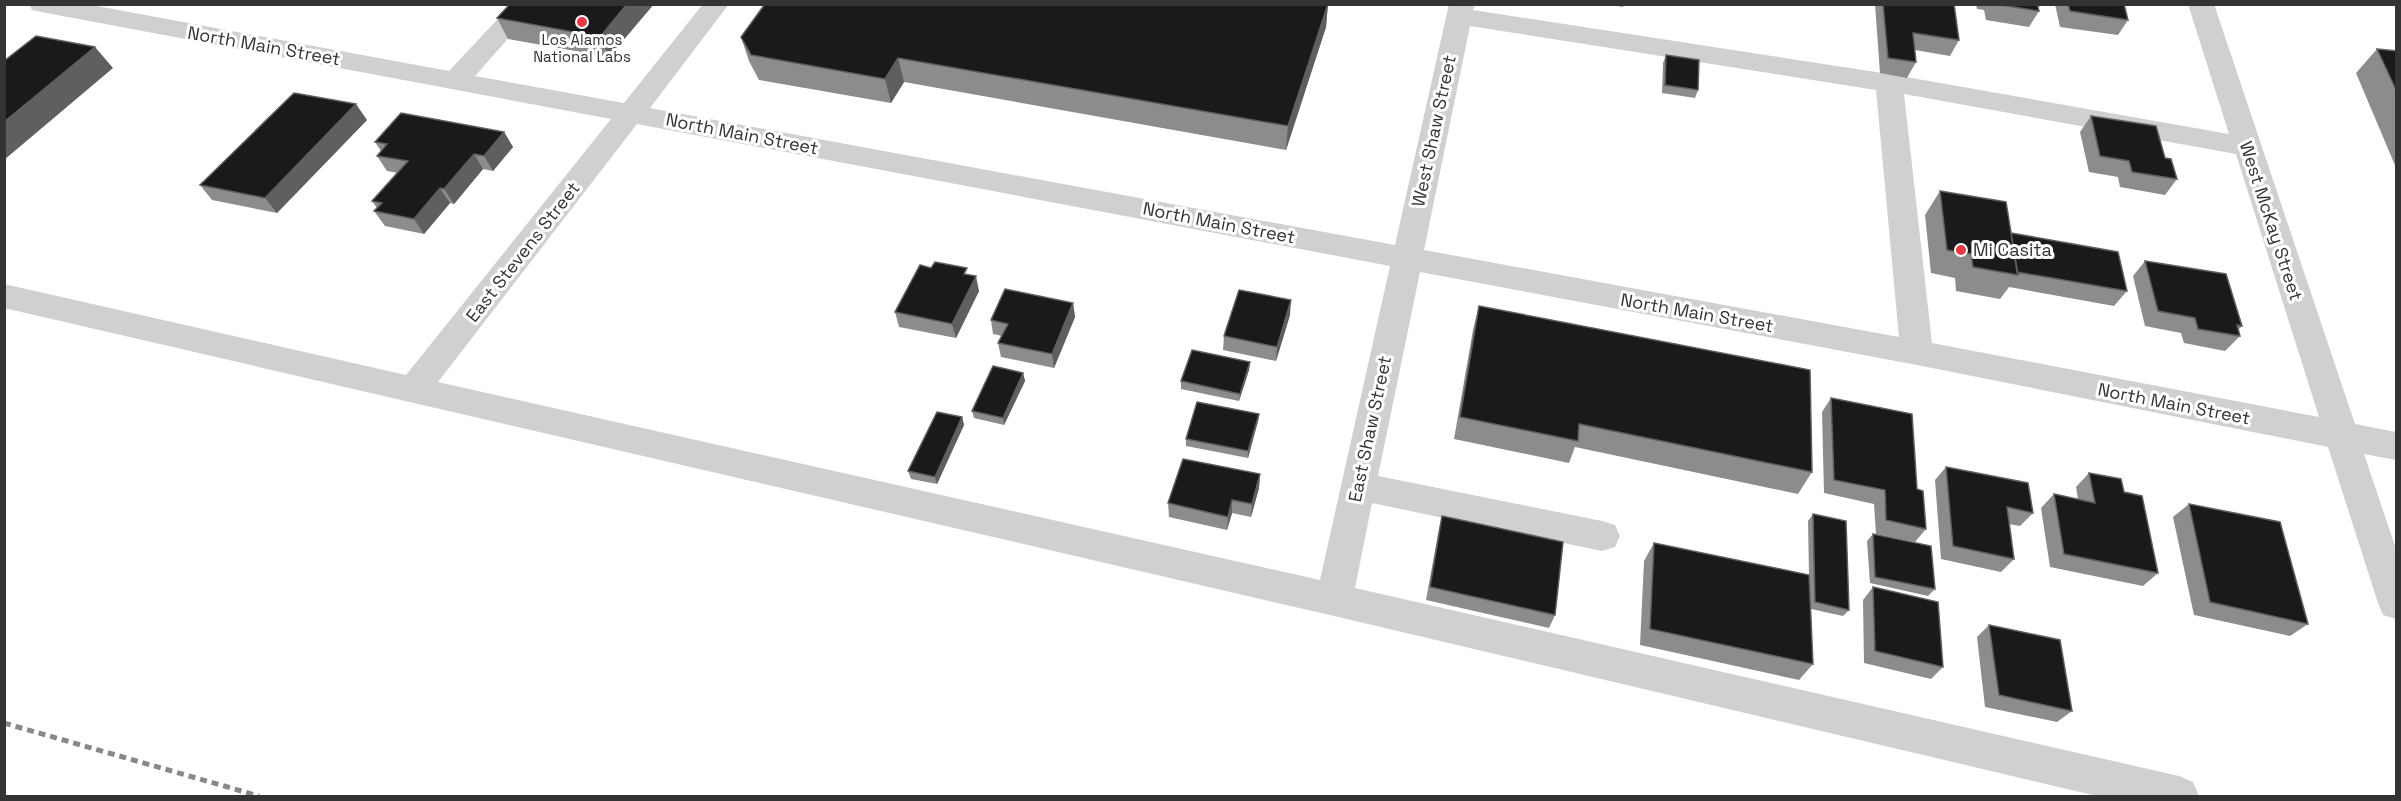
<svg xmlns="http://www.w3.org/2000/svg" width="2401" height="801" font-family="'Space Grotesk',sans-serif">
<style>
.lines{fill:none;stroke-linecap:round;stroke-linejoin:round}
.minor{fill:#d0d0d0;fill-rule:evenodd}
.rail{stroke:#888;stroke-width:5;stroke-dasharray:7 5;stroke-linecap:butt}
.wall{fill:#8c8c8c}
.shaded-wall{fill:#5f5f5f}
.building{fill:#1a1a1a;stroke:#5f5f5f;stroke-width:1.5}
.poi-dot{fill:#e63946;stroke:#fff;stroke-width:2}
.labels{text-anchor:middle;stroke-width:6;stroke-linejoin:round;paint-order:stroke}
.far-poi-label{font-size:15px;fill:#333;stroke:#fff}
.street-label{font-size:18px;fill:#333;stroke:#fff}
.poi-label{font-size:18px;fill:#333;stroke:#fff;text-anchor:start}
</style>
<rect width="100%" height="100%" fill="#fff"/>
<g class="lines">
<path class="minor" d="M 29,4 L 86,4 L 449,71 L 508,8 L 517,6 L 526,8 L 530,14 L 475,76 L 624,103 L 703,4 L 729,4 L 650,108 L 1395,245 L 1449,4 L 1475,4 L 1473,10 L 1889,74 L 2229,134 L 2188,4 L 2214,4 L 2355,424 L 2396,432 L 2396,460 L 2364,454 L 2396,549 L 2396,619 L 2383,615 L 2378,603 L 2328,447 L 1917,365 L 1420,272 L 1378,476 L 1602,521 L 1615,525 L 1620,536 L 1615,547 L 1602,551 L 1372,503 L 1355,588 L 2179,776 L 2193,782 L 2199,796 L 2097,796 L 1334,616 L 4,308 L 4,284 L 406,375 L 611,119 L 41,12 L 32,10 ZM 1470,26 L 1876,90 L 1899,337 L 1424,250 ZM 1904,94 L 2236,154 L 2319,417 L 1932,343 ZM 637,124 L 1390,266 L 1320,580 L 438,382 Z"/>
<path class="rail" d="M 4,723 L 259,796"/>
</g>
<path class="wall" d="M 654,4 L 609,57 L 508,39 L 497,18 Z
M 1328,4 L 1326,27 L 1286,150 L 904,82 L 891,103 L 759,80 L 749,61 L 741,37 Z
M 1607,4 L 1624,4 L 1623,7 Z
M 1875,4 L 1954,4 L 1959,40 L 1950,56 L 1915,50 L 1916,62 L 1907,78 L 1880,73 Z
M 1976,4 L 2041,4 L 2038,9 L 2039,11 L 2029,27 L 1986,20 L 1984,10 L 1977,9 Z
M 2055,4 L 2124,4 L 2128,20 L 2118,35 L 2060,27 Z
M 2377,49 L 2397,51 L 2397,170 L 2356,73 Z
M 1666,55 L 1698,90 L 1695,98 L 1662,93 L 1663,63 Z
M 2091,116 L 2165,158 L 2177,179 L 2165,195 L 2120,187 L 2118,177 L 2089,172 L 2080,132 Z
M 367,120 L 277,213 L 212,200 L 200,185 Z
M 504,132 L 513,147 L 493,171 L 483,169 L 454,204 L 450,203 L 424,234 L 385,226 L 374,211 L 377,208 L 372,201 L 398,173 L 387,171 L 377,156 L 381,151 L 375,142 Z
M 1940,191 L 2011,233 L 2127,291 L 2114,306 L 2009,287 L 2000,299 L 1956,291 L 1955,278 L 1931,273 L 1925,215 Z
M 2145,261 L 2242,326 L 2238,330 L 2240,336 L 2225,351 L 2184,343 L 2181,333 L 2145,326 L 2133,276 Z
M 931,268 L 969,275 L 979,291 L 956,338 L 899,327 L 895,312 Z
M 1073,303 L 1075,317 L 1054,368 L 1001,357 L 998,343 L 1002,336 L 993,334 L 991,320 Z
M 1479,306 L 1812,472 L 1798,494 L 1575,447 L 1569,463 L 1454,439 L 1473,330 Z
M 1290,315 L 1276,361 L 1223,350 L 1224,336 Z
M 1250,362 L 1249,370 L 1239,401 L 1181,389 L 1181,381 Z
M 1023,373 L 1025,381 L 1004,425 L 974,418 L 972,411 Z
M 1831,398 L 1917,489 L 1926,529 L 1915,542 L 1876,534 L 1874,504 L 1824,493 L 1822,412 Z
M 1259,414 L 1258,421 L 1248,458 L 1186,446 L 1186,439 Z
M 962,417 L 964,425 L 937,484 L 911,479 L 908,471 Z
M 1946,467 L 2033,513 L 2020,526 L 2009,524 L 2014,559 L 2001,572 L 1941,559 L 1935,480 Z
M 2089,473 L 2124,492 L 2158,573 L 2143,586 L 2050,567 L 2041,508 L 2054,494 L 2078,499 L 2076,487 Z
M 1260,474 L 1259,488 L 1251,517 L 1232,513 L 1227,530 L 1169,517 L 1168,503 Z
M 2189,504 L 2308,624 L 2290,636 L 2194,615 L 2173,517 Z
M 1813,514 L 1849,610 L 1843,616 L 1811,609 L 1813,664 L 1799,680 L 1640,645 L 1644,561 L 1654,543 L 1809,575 L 1808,521 Z
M 1442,516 L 1555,615 L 1549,628 L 1426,600 L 1439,529 Z
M 1873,534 L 1935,589 L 1928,596 L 1870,583 L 1867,541 Z
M 1873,587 L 1943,667 L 1931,679 L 1864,663 L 1863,600 Z
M 1989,625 L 2072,711 L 2057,722 L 1985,707 L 1977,637 Z"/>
<path class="shaded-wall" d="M 627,4 L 654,4 L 609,57 L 600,37 Z
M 1328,4 L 1326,27 L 1286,150 L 1288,126 Z
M 95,47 L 113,68 L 4,160 L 4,122 Z
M 898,58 L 904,82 L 891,103 L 885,79 Z
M 356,104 L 367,120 L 277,213 L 265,198 Z
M 504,132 L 513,147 L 493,171 L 484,156 Z
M 474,154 L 483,169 L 454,204 L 444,189 Z
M 440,188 L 450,203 L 424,234 L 414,219 Z
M 976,276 L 979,291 L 956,338 L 952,324 Z
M 1291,300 L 1290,315 L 1276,361 L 1277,347 Z
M 1073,303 L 1075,317 L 1054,368 L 1052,354 Z
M 1250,362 L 1249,370 L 1239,401 L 1240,394 Z
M 1023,373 L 1025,381 L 1004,425 L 1003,418 Z
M 1259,414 L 1258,421 L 1248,458 L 1248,451 Z
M 962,417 L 964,425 L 937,484 L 935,477 Z
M 1260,474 L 1259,488 L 1251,517 L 1252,504 Z
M 1232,500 L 1232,513 L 1227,530 L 1228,517 Z"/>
<path class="building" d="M 510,4 L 627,4 L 600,37 L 497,18 Z
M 765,4 L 1328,4 L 1288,126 L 898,58 L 885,79 L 751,55 L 741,37 Z
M 1883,4 L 1954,4 L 1959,40 L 1913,33 L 1916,62 L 1888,58 Z
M 1995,4 L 2037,4 L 2039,11 Z
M 2068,4 L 2124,4 L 2128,20 L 2070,11 Z
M 36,36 L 95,47 L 4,122 L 4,61 Z
M 2377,49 L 2397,51 L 2397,92 Z
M 1666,55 L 1699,60 L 1698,90 L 1665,85 Z
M 294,93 L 356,104 L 265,198 L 200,185 Z
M 401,113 L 504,132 L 484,156 L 474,154 L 444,189 L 440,188 L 414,219 L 374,211 L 382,203 L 372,201 L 408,161 L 377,156 L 387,144 L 375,142 Z
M 2091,116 L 2156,126 L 2165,158 L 2171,159 L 2177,179 L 2132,172 L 2129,161 L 2100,156 Z
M 1940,191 L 2006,202 L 2018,275 L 1973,267 L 1971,254 L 1947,250 Z
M 2011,233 L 2118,252 L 2127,291 L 2017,272 Z
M 2145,261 L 2226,274 L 2242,326 L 2237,325 L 2240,336 L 2198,329 L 2195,318 L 2158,311 Z
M 935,262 L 967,268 L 964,274 L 976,276 L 952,324 L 895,312 L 920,265 L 931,268 Z
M 1005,289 L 1073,303 L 1052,354 L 998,343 L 1008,324 L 991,320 Z
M 1239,290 L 1291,300 L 1277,347 L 1224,336 Z
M 1479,306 L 1810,370 L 1812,472 L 1579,424 L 1578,441 L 1460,417 Z
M 1192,350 L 1250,362 L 1240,394 L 1181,381 Z
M 993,366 L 1023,373 L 1003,418 L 972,411 Z
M 1831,398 L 1912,414 L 1917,489 L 1923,491 L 1926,529 L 1886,520 L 1885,490 L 1834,480 Z
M 1197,402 L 1259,414 L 1248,451 L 1186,439 Z
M 937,412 L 962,417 L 935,477 L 908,471 Z
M 1183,459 L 1260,474 L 1252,504 L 1232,500 L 1228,517 L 1168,503 Z
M 1946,467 L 2028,483 L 2033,513 L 2007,507 L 2014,559 L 1953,546 Z
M 2089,473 L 2121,479 L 2124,492 L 2142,496 L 2158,573 L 2064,554 L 2054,494 L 2095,503 Z
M 2189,504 L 2280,522 L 2308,624 L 2210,602 Z
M 1813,514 L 1846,521 L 1849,610 L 1815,602 Z
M 1442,516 L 1563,542 L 1555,615 L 1430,587 Z
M 1873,534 L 1931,546 L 1935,589 L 1875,577 Z
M 1654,543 L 1809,575 L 1813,664 L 1650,629 Z
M 1873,587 L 1938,602 L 1943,667 L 1875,651 Z
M 1989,625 L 2060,640 L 2072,711 L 1999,695 Z"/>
<g class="poi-dot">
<circle cx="582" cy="22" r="6"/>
<circle cx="1961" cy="250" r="6"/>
</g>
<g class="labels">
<g class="far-poi-label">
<text x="582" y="45">Los Alamos<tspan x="582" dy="17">National Labs</tspan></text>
</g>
<g class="street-label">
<text transform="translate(264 46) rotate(10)" y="6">North Main Street</text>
<text transform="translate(1434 131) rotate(-78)" y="6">West Shaw Street</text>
<text transform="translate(742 134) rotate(11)" y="6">North Main Street</text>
<text transform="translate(2271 221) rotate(72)" y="6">West McKay Street</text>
<text transform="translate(1219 223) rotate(11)" y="6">North Main Street</text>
<text transform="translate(523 252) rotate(-52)" y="6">East Stevens Street</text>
<text transform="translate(1697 313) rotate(10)" y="6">North Main Street</text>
<text transform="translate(2174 404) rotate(11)" y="6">North Main Street</text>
<text transform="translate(1370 429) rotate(-78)" y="6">East Shaw Street</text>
</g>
<g class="poi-label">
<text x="1973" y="256">Mi Casita</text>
</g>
</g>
<rect width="2401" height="801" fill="none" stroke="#333333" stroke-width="12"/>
</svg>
